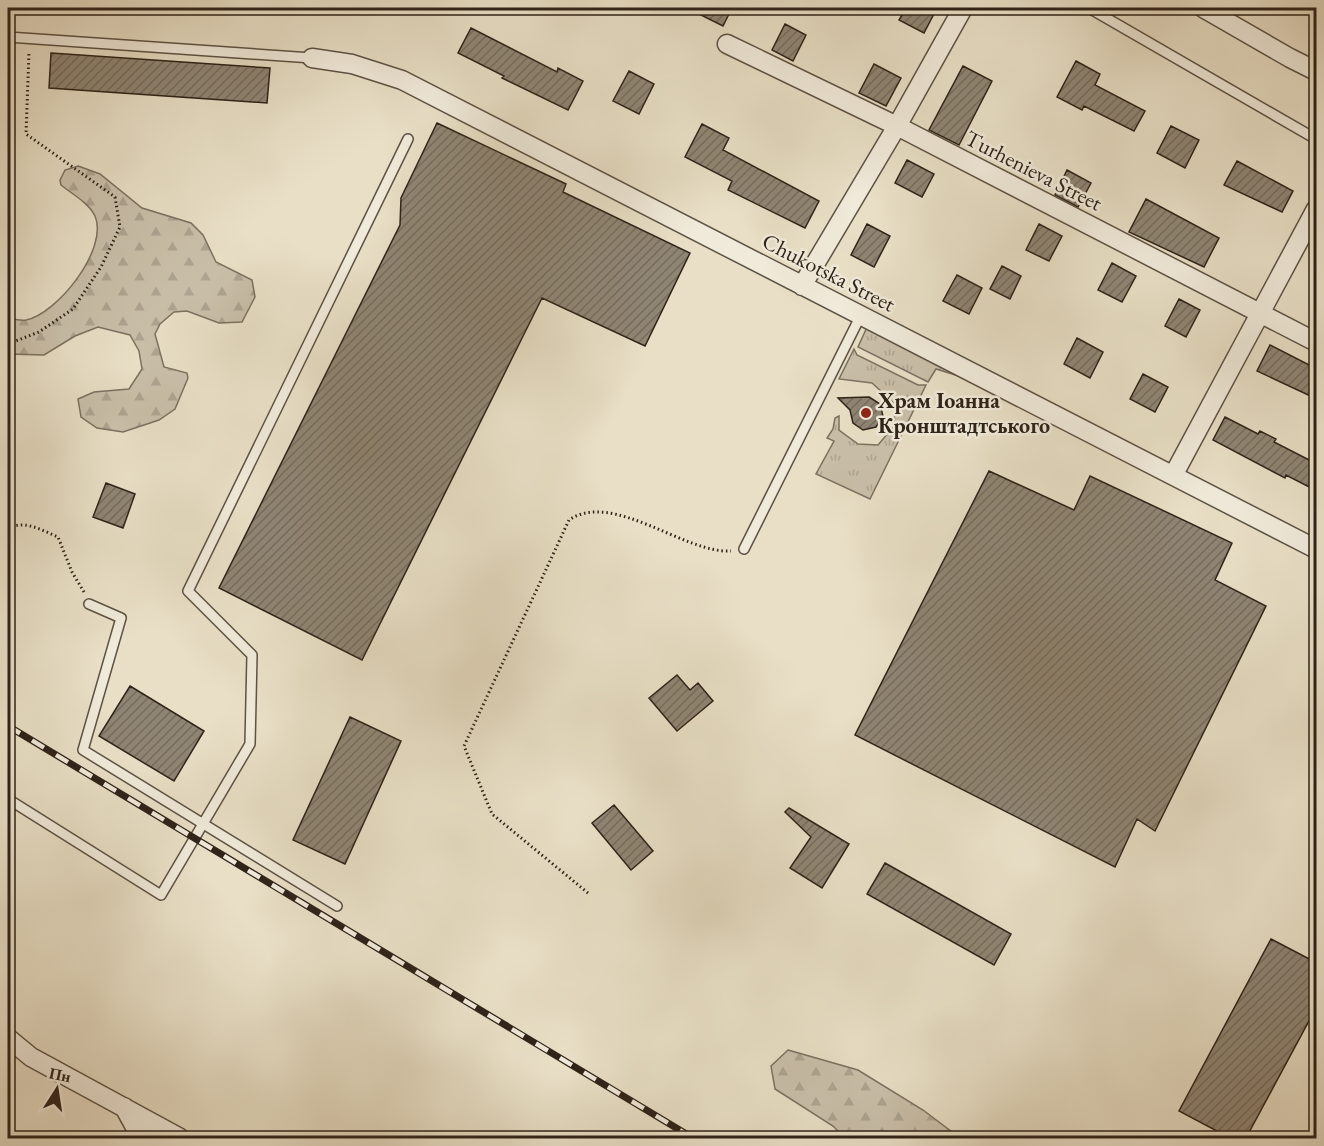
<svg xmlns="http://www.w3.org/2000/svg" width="1324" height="1146" font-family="'EB Garamond',serif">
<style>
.grass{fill:url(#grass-tufts);stroke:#7c7161;stroke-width:1.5}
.forest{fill:url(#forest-firs);stroke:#7c7161;stroke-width:1.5}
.building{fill:url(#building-hatch);stroke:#2f2319;stroke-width:1.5}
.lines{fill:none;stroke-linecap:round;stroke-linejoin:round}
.lane-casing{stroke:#5d5244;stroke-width:12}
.street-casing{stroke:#5d5244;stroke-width:21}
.path{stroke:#2f2319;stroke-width:3;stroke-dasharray:1.5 3;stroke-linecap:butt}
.lane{stroke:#f0eada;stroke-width:9}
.street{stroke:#f0eada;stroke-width:18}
.rail-casing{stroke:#2f2319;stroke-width:7}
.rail{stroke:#f0eada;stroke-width:4.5;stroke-dasharray:14;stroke-linecap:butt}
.poi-dot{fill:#8f2418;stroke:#f0eada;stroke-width:2}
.labels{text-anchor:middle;stroke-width:5;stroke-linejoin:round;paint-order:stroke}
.street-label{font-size:22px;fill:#2f2319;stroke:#f0eada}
.poi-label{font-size:22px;font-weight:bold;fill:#2f2319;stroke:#f0eada;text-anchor:start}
</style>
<defs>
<pattern id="grass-tufts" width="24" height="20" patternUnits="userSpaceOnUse" patternTransform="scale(1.5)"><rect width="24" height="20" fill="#c9bfa9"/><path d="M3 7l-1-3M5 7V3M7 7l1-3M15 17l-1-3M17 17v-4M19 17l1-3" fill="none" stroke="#ada491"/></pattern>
<pattern id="forest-firs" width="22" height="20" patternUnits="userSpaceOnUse" patternTransform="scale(1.5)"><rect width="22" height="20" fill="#c9bfa9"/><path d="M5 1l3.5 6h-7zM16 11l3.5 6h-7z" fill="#ada491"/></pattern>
<pattern id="building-hatch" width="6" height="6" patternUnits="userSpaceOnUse" patternTransform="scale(1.5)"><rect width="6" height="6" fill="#8f8573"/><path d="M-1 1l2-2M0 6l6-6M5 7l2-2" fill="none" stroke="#756c5e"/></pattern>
</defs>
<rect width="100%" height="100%" fill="#e8dfc6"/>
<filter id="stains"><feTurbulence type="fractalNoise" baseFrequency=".00333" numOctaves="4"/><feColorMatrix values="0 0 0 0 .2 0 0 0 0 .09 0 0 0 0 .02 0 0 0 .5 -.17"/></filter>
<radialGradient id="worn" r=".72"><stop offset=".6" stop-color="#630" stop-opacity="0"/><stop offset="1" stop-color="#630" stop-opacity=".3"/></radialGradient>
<path class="grass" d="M 868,325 L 962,377 L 936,369 L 928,382 L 858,347 Z
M 854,349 L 857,355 L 918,385 L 926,385 L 870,499 L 816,474 L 834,441 L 827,438 L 833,429 L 835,418 L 839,416 L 839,430 L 858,444 L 878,445 L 894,426 L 895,404 L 872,383 L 839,379 Z"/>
<path class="forest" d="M 78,166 L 100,174 L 142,208 L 191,223 L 203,235 L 216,262 L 252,280 L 255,297 L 242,322 L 219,323 L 187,311 L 174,312 L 160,324 L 155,334 L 164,367 L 187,373 L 188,378 L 175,409 L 159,420 L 123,432 L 97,428 L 81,417 L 78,399 L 94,392 L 129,389 L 142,369 L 139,351 L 130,335 L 98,327 L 75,336 L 44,355 L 8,354 L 8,318 C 13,319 20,321 26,320 C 57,314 109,249 95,216 C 89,203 72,194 61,185 L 60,180 L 65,170 Z
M 788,1050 L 858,1070 L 923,1110 L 960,1138 L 845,1138 L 833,1126 L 775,1089 L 771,1066 Z"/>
<path class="building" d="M 687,8 L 732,8 L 723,26 Z
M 906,8 L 937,8 L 924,33 L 899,20 Z
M 785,24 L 806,35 L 793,61 L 772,50 Z
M 471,28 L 557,72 L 558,68 L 583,81 L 568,110 L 502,78 L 504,76 L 458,53 Z
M 51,53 L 270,68 L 267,103 L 49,88 Z
M 1076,61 L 1100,74 L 1095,85 L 1145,111 L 1134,131 L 1084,106 L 1082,110 L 1057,97 Z
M 874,64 L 901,78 L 886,106 L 859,93 Z
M 963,66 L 992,81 L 959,145 L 929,130 Z
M 629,71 L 654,84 L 639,114 L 613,101 Z
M 437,123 L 566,184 L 563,192 L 690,253 L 645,346 L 542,298 L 362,660 L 219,588 L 400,225 L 401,198 Z
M 702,124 L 729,138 L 723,150 L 819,201 L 805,228 L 728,190 L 732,181 L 685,157 Z
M 1171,126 L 1199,140 L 1185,168 L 1157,153 Z
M 907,160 L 934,174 L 922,197 L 895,183 Z
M 1237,161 L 1293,191 L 1282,212 L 1224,185 Z
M 1067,170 L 1091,183 L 1078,207 L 1055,195 Z
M 1146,199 L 1219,238 L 1204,267 L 1129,232 Z
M 867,224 L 890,236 L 874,267 L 851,255 Z
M 1039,224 L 1062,236 L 1049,261 L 1026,250 Z
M 1112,263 L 1136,276 L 1122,302 L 1098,290 Z
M 1002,266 L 1021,276 L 1010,299 L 990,289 Z
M 957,275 L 982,288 L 969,314 L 943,301 Z
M 1179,299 L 1200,310 L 1186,337 L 1165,326 Z
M 1077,338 L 1103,352 L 1090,378 L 1064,364 Z
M 1270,345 L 1317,369 L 1317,399 L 1257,371 Z
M 1143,374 L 1168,387 L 1155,412 L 1130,399 Z
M 869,397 L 880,404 L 883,416 L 876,427 L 863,430 L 853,423 L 850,410 L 838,398 Z
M 1225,417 L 1258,434 L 1260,431 L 1276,439 L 1274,442 L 1317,464 L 1317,491 L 1286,475 L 1285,478 L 1213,440 Z
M 989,471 L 1074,510 L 1090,476 L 1232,543 L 1215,580 L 1266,606 L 1155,831 L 1137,819 L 1115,867 L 855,735 Z
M 106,483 L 135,494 L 123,528 L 93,517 Z
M 677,675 L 690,690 L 698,683 L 713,701 L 677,731 L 649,698 Z
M 130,686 L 204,731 L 174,781 L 99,736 Z
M 350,717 L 401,741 L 345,864 L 293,840 Z
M 614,805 L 653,851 L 631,870 L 592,823 Z
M 789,808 L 849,844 L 822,888 L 790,868 L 811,837 L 785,812 Z
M 885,863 L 1011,934 L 994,965 L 867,894 Z
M 1271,939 L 1317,963 L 1317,1006 L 1246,1138 L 1230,1138 L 1179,1111 Z"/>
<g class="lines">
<defs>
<path id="lane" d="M 1089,8 L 1316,139
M 8,37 L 312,58
M 744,549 L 861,315
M 89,604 L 121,618 L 83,750 L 337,906
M 8,799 L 161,895 L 250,744 L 252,655 L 188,591 L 408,139"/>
<path id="street" d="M 1203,8 L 1290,58 L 1316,71
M 727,44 L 897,126 L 1316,342
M 312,58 L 352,64 L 402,80 L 1316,549
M 802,286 L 897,126 L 963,8
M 1174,474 L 1316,209
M 8,1038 L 31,1057 L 180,1138
M 124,1107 L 141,1138"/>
</defs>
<use href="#lane" class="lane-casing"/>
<use href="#street" class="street-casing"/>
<path class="path" d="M 8,344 L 39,332 L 73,309 L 101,267 L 120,227 L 115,197 L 26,134 L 29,52
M 8,529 C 24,519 41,530 58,537 L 72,572 L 84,592
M 588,893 L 492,814 L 464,746 L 569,520 C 613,490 685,554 731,551"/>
<use href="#lane" class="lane"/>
<use href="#street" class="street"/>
<defs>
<path id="rail" d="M 8,726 L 693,1138"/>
</defs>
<use href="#rail" class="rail-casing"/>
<use href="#rail" class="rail"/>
</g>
<circle class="poi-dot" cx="866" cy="413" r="6"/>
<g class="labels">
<g class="street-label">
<text transform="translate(1034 170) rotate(27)" y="8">Turhenieva Street</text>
<text transform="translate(829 272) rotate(27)" y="8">Chukotska Street</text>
</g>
<g class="poi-label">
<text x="878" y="408">Храм Іоанна<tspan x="878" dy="25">Кронштадтського</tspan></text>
</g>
</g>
<rect width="1324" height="1146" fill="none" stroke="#e8dfc6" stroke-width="30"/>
<rect x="9" y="9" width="1306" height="1128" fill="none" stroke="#2f2319" stroke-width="3"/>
<rect x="15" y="15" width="1294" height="1116" fill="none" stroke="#2f2319" stroke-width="1.5"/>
<g transform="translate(57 1089) rotate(12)" stroke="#f0eada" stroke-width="4.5" paint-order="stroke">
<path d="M0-4.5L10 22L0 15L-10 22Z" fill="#2f2319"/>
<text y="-9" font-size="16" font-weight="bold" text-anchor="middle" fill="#2f2319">Пн</text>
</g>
<rect width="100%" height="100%" filter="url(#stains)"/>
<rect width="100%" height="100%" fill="url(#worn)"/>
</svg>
